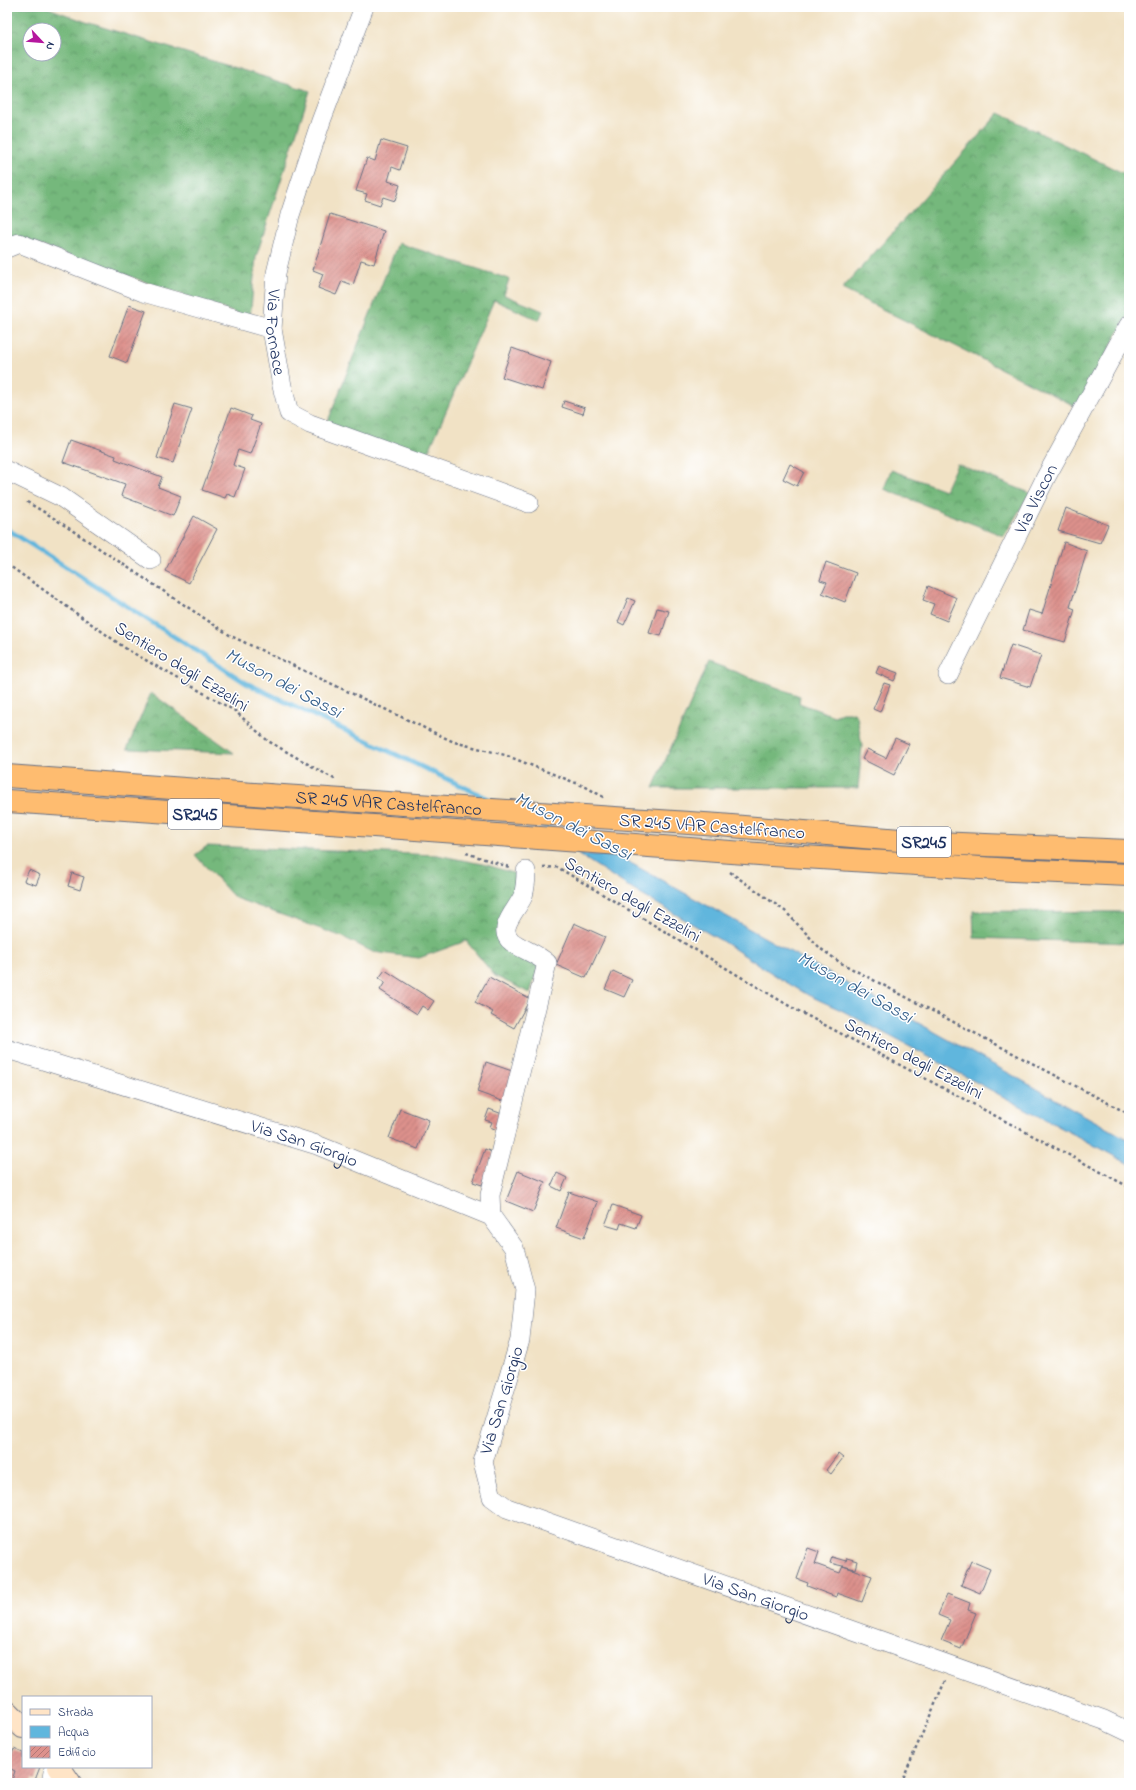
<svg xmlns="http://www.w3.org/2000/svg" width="1136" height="1790" font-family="'Indie Flower',sans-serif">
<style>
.forest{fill:url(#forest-crowns);stroke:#48746c;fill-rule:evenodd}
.water{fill:#60b6dd;stroke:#3e729e}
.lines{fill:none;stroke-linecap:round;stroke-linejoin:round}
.stream{stroke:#60b6dd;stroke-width:5}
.building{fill:url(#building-hatch)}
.street-casing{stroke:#666e82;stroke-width:20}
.secondary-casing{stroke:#666e82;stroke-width:24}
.highway-casing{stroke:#666e82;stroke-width:24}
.path{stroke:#666e82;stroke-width:2.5;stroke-dasharray:3 3;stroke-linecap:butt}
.street{stroke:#fff;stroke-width:19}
.secondary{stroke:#ffe4c6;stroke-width:22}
.highway{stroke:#febc70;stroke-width:22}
.highway-bridge-casing{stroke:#666e82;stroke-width:24;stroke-linecap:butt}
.highway-bridge{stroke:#febc70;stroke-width:22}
.labels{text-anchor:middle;stroke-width:3;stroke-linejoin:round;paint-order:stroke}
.shield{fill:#fff;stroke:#5f6d8e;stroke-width:1}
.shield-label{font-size:17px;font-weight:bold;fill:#1b2f5e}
.street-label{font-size:18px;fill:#1b2f5e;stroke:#fff}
.water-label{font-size:19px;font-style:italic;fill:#335e8a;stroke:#fff}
</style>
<defs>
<pattern id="forest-crowns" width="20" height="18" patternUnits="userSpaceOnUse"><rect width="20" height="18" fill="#74b87b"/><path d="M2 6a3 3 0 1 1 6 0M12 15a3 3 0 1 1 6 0" fill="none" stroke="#5e9668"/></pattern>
<pattern id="building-hatch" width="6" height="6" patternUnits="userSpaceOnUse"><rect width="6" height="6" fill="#dd918c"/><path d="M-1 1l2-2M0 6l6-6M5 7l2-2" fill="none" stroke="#b27776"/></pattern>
</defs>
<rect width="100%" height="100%" fill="#fff"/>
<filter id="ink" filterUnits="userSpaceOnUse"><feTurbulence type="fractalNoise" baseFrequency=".025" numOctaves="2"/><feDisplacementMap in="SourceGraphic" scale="8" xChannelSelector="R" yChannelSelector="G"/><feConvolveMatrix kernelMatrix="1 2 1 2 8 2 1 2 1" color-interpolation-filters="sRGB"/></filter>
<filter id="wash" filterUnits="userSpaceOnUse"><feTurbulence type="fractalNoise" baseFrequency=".012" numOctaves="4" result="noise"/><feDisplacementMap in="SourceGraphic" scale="16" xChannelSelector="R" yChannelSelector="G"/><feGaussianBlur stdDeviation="0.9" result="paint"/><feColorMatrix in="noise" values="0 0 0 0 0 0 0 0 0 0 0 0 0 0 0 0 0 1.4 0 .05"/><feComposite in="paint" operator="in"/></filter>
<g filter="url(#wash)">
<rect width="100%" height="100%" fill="#f1e2c5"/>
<path class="forest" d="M 7,7 L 46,7 L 86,22 L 310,91 L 256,257 L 250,318 L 7,234 ZM 30,30 L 54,30 L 54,54 L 30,54 Z
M 999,113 L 1129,176 L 1129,313 L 1077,407 L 842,289 Z
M 398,243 L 509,279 L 504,295 L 543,311 L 539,320 L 494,300 L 425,460 L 326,426 Z
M 957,464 L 1030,493 L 1004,536 L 884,489 L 891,470 L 945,490 Z
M 709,662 L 800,696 L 799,703 L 834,716 L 842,713 L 854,713 L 857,716 L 862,746 L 858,788 L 653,788 Z
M 151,693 L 234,753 L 127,749 Z
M 207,846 L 437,855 L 487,865 L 516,874 L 515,893 L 497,932 L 539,964 L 530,993 L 495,976 L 466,941 L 419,958 L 373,952 L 343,937 L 235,898 L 195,855 Z
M 973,911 L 1129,912 L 1129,943 L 974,938 Z"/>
<path class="water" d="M 578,854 L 618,856 L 1129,1140 L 1129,1164 L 843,1011 L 808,995 L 781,979 L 722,941 L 640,894 Z"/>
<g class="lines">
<path class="stream" d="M 7,529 L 246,683 L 493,801
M 535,821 L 553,830"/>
</g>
<g id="blocks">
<path class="building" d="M 381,140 L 407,148 L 400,170 L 392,167 L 388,181 L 400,185 L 395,201 L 383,197 L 380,205 L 365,200 L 367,194 L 356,191 L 367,158 L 375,161 Z
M 330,214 L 384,231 L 374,264 L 361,260 L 353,285 L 342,281 L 336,295 L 318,288 L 323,274 L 313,270 Z
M 129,305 L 146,311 L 127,363 L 110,356 Z
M 512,348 L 551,362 L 542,390 L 502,377 Z
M 564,401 L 585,408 L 583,414 L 562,407 Z
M 175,404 L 192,409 L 173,463 L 157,458 Z
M 231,408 L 252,416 L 250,420 L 261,424 L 250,454 L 238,450 L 233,465 L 245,469 L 235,497 L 227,494 L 225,498 L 202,490 Z
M 71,440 L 116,456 L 115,459 L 162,477 L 158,487 L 181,496 L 173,516 L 121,496 L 125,484 L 63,462 Z
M 790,464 L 804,472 L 797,486 L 783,479 Z
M 1066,508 L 1108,525 L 1100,543 L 1058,531 Z
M 194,516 L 217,529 L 189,583 L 165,571 Z
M 1064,542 L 1087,551 L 1070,607 L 1075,609 L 1065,642 L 1023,630 L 1029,610 L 1042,614 Z
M 826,562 L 856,573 L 845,602 L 822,593 L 827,582 L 820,580 Z
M 928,586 L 957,598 L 947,621 L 930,614 L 934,604 L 923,600 Z
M 628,598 L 635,601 L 624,625 L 618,622 Z
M 657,608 L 669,611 L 661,636 L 649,633 Z
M 1011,645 L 1041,655 L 1030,687 L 1000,678 Z
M 879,666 L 898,673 L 894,681 L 876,673 Z
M 884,683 L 890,685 L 880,712 L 873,709 Z
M 895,738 L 909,744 L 894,775 L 862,759 L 867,749 L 886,758 Z
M 29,870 L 40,875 L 36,885 L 24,881 Z
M 72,873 L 84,877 L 80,890 L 68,886 Z
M 574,923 L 605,937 L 586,978 L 556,965 Z
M 385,970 L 434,1001 L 428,1010 L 422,1006 L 417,1014 L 380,990 L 385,982 L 379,978 Z
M 613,971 L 632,980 L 624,997 L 605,989 Z
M 489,977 L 530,999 L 514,1028 L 491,1015 L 493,1012 L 475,1002 Z
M 486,1062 L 515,1072 L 505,1102 L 477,1092 Z
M 400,1109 L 429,1120 L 418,1149 L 389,1138 Z
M 489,1109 L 505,1115 L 502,1132 L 490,1127 L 492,1122 L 485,1120 Z
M 485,1149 L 494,1153 L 482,1185 L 473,1182 Z
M 518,1171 L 545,1182 L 533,1212 L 506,1201 Z
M 557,1173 L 567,1178 L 561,1191 L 551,1186 Z
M 569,1192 L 598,1202 L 584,1238 L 556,1228 Z
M 613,1205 L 641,1215 L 636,1228 L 621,1223 L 619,1229 L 605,1225 Z
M 838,1454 L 843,1458 L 831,1474 L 826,1470 Z
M 808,1548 L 819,1552 L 815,1564 L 840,1573 L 843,1566 L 872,1576 L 862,1602 L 837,1593 L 836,1597 L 807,1586 L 808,1583 L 797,1579 Z
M 832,1557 L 846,1561 L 847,1558 L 857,1561 L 855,1569 L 830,1563 Z
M 971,1561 L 990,1569 L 980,1593 L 961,1585 Z
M 947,1594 L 970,1603 L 968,1610 L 976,1613 L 961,1649 L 941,1641 L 950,1620 L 938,1615 Z
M 14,1749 L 23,1753 L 23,1767 L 40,1767 L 35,1780 L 32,1779 L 31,1783 L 18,1783 L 12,1780 L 15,1771 L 7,1767 Z"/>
</g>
</g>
<g filter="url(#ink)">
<use href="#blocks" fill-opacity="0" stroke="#666e82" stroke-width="1"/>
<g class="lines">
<defs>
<g id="street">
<path id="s1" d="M 364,7 L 321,121 L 290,215 L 276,273 L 272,329 L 282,386 L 289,413 L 310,424 L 529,503"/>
<path d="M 7,248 L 19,243 L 143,292 L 272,329"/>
<path d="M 7,471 L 61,497 L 151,560"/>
<path id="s2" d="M 948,675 L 1046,477 L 1129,325"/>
<path id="s3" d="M 7,1049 L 317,1145 L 491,1216 L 514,1248 L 525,1290 L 520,1340 L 483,1462 L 492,1497 L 507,1508 L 1104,1720 L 1129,1732"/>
<path d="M 491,1216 L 490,1195 L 547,963 C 536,953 523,950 512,942 C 495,929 518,909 523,896 C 525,889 526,878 526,871"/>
<path d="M 51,1783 L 54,1767"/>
</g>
<path id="secondary" d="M 7,1711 L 23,1727
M 59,1767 L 70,1783"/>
<path id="highway" d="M 7,776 L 268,795
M 7,801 L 374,826
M 719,825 L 936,843 L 1129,851
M 772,855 L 1013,870 L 1129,875"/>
</defs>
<use href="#street" class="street-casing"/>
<use href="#secondary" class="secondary-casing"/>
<use href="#highway" class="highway-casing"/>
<path class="path" d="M 27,502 L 49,515 L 231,636 L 454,742 L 505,755 L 586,787 L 605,798
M 7,564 L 128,650 L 235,711 L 268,741 L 336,780
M 466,853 L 509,867
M 543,868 L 557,867 L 791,1007 L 1129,1187
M 730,872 L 785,911 L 821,949 L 841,963 L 1129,1114
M 901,1783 L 945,1681"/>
<use href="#street" class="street"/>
<use href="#secondary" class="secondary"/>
<use href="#highway" class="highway"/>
<defs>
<g id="highway-bridge">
<path id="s4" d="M 268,795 L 719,825"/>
<path d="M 374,826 L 772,855"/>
</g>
</defs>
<use href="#highway-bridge" class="highway-bridge-casing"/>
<use href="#highway-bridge" class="highway-bridge"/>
</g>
</g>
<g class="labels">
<g class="shield">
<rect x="168" y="799" width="54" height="30" rx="3"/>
<rect x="897" y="827" width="54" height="30" rx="3"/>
</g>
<g class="shield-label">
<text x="195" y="820">SR245</text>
<text x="924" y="848">SR245</text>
</g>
<g class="street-label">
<text dy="6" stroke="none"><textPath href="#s1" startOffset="340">Via Fornace</textPath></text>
<text dy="6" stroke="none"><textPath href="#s2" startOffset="197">Via Viscon</textPath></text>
<text transform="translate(182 666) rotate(32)" y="6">Sentiero degli Ezzelini</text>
<text dy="6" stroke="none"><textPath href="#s4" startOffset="121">SR 245 VAR Castelfranco</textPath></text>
<text transform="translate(712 826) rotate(4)" y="6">SR 245 VAR Castelfranco</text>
<text transform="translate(633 899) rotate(30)" y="6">Sentiero degli Ezzelini</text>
<text transform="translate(914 1058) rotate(28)" y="6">Sentiero degli Ezzelini</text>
<text dy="6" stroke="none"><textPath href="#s3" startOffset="312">Via San Giorgio</textPath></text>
<text transform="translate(501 1400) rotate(-73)" y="6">Via San Giorgio</text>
<text dy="6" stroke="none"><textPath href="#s3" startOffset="1092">Via San Giorgio</textPath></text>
</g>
<g class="water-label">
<text transform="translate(284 682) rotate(28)" y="7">Muson dei Sassi</text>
<text transform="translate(574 825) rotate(27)" y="7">Muson dei Sassi</text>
<text transform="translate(856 986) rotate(29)" y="7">Muson dei Sassi</text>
</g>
</g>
<rect width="1136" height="1790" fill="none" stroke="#fff" stroke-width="24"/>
<rect x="22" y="1696" width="130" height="72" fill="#ffffff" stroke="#a4acbf"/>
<rect x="30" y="1709" width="20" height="6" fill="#ffe4c6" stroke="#a4acbf"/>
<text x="58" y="1716" font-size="12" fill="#1b2f5e">Strada</text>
<rect x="30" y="1726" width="20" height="12" fill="#60b6dd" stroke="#a4acbf"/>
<text x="58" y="1736" font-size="12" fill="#1b2f5e">Acqua</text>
<rect x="30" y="1746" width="20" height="12" fill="url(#building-hatch)" stroke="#a4acbf"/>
<text x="58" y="1756" font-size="12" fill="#1b2f5e">Edificio</text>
<g transform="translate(42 42) rotate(116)"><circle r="19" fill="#ffffff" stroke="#a4acbf"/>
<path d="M0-3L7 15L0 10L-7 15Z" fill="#b5179e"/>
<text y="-6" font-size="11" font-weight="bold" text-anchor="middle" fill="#1b2f5e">N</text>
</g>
</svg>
